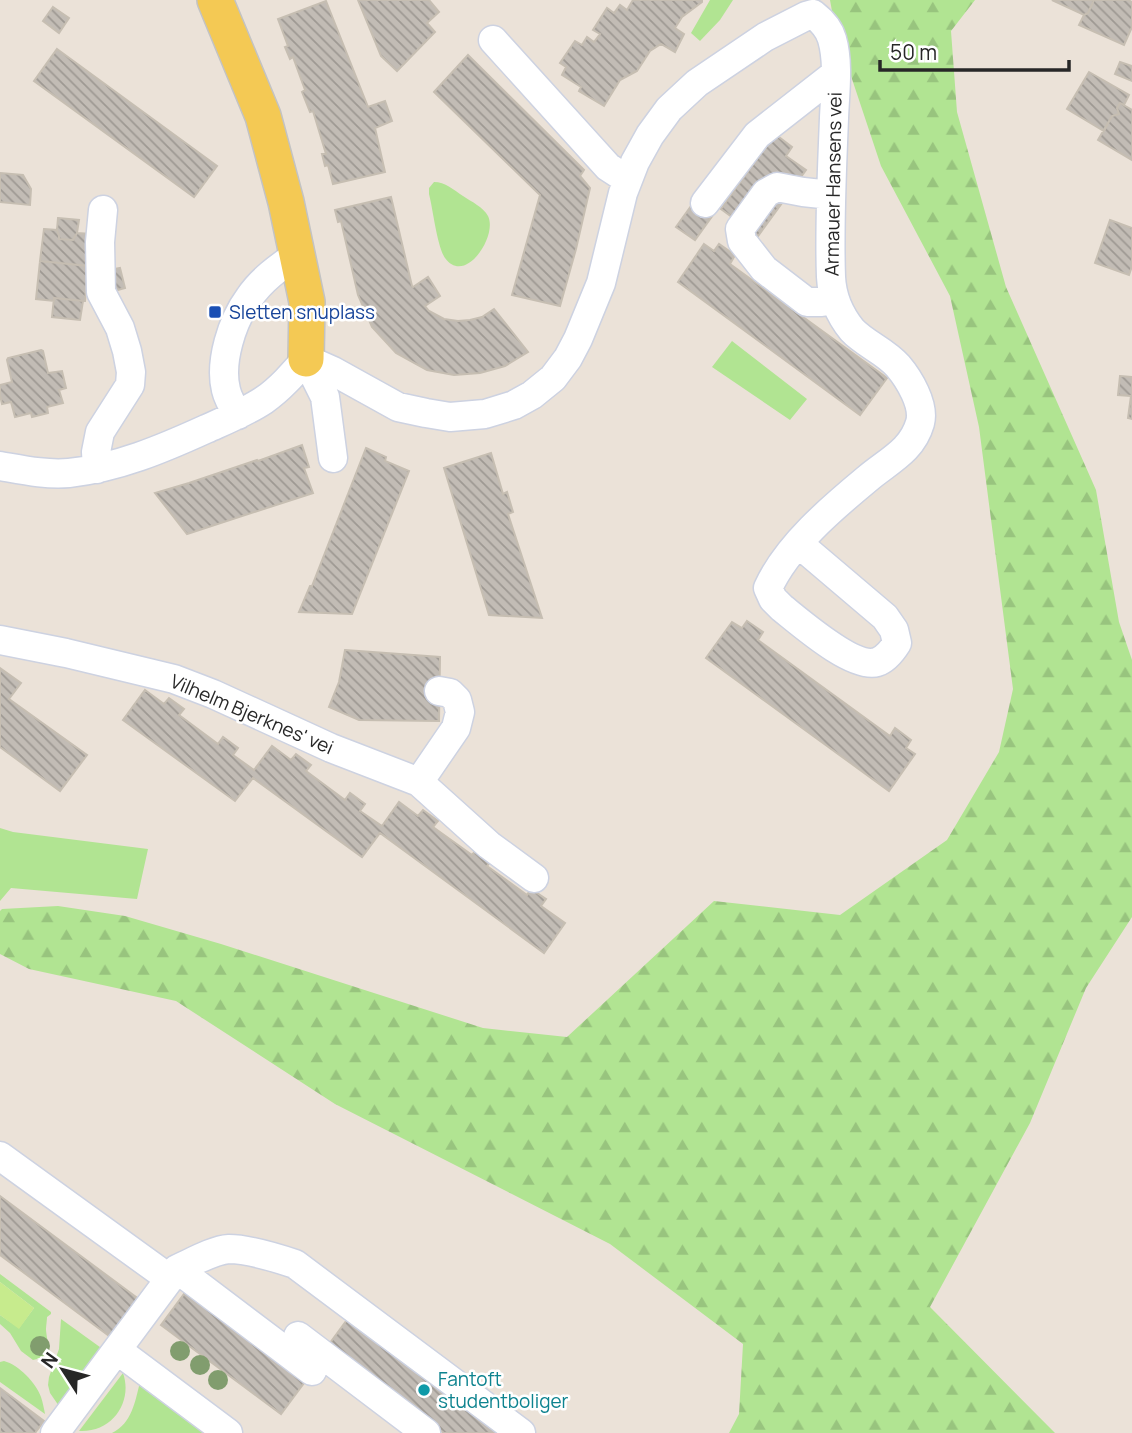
<svg xmlns="http://www.w3.org/2000/svg" width="1132" height="1433" font-family="Manrope,sans-serif">
<style>
.green{fill:#b1e492}
.forest{fill:url(#forest-firs)}
.pitch{fill:#c7eb8d}
.building{fill:url(#building-back-hatch);stroke:#c6beb2;stroke-width:2}
.lines{fill:none;stroke-linecap:round;stroke-linejoin:round}
.minor-casing{stroke:#cdd2e1;stroke-width:31}
.major-casing{stroke:#c3c3c3;stroke-width:38}
.minor{stroke:#fff;stroke-width:28}
.major{stroke:#f4c954;stroke-width:35}
.tree{fill:#819d6e}
.transit-dot{fill:#1a4fb4;stroke:#fff;stroke-width:2.5}
.culture-dot{fill:#0f9aa8;stroke:#fff;stroke-width:2.5}
.labels{text-anchor:middle;stroke-width:5;stroke-linejoin:round;paint-order:stroke}
.street-label{font-size:19px;fill:#272727;stroke:#fff}
.transit-label{font-size:19px;fill:#164399;stroke:#fff;text-anchor:start}
.culture-label{font-size:19px;fill:#0d838f;stroke:#fff;text-anchor:start}
</style>
<defs>
<pattern id="forest-firs" width="22" height="20" patternUnits="userSpaceOnUse" patternTransform="scale(1.75)"><rect width="22" height="20" fill="#b1e492"/><path d="M5 1l3.5 6h-7zM16 11l3.5 6h-7z" fill="#98c47e"/></pattern>
<pattern id="building-back-hatch" width="6" height="6" patternUnits="userSpaceOnUse" patternTransform="scale(1.75)"><rect width="6" height="6" fill="#c2bcb5"/><path d="M-1 5l2 2M0 0l6 6M5-1l2 2" fill="none" stroke="#9e9993"/></pattern>
</defs>
<rect width="100%" height="100%" fill="#ebe2d8"/>
<path class="green" d="M 710,0 L 733,0 L 720,20 L 700,41 L 691,33 Z
M 434,182 C 445,182 454,190 463,196 C 472,202 483,207 488,216 C 498,236 465,286 445,258 C 437,246 433,209 429,194 L 429,188 Z
M 732,341 L 807,399 L 790,420 L 712,367 Z
M 0,828 L 13,832 L 148,849 L 137,899 L 11,888 L 0,901 Z
M 0,1274 L 51,1312 L 51,1314 L 47,1317 C 47,1320 46,1327 46,1330 C 47,1342 51,1348 42,1358 L 33,1360 L 21,1351 L 10,1333 L 0,1324 L 0,1315 L 19,1328 L 34,1308 L 0,1282 Z
M 61,1319 L 104,1350 L 61,1409 L 50,1393 L 48,1385 L 49,1377 L 59,1349 Z
M 4,1361 C 19,1365 36,1383 41,1397 C 43,1403 44,1409 45,1414 L 0,1382 L 0,1362 Z
M 123,1373 C 133,1401 113,1433 79,1431 Z
M 140,1382 L 209,1433 L 112,1433 C 132,1423 135,1402 140,1382 Z"/>
<path class="forest" d="M 830,0 L 975,0 L 951,31 L 957,112 L 1006,287 L 1096,490 L 1119,622 L 1132,660 L 1132,917 L 1086,988 L 1030,1123 L 930,1307 L 1055,1433 L 729,1433 L 739,1414 L 743,1344 L 610,1244 L 335,1104 L 176,1001 L 29,969 L 0,954 L 0,911 L 2,909 L 58,906 L 125,916 L 221,944 L 483,1028 L 567,1037 L 714,901 L 840,915 L 947,840 L 999,752 L 1013,689 L 979,427 L 950,296 L 881,166 L 835,28 Z"/>
<path class="pitch" d="M 0,1282 L 34,1308 L 19,1329 L 0,1315 Z"/>
<path class="building" d="M 358,0 L 429,0 L 439,12 L 427,23 L 435,32 L 397,71 L 381,56 Z
M 633,0 L 702,0 L 702,2 L 682,17 L 675,28 L 684,34 L 675,52 L 661,44 L 650,51 L 637,71 L 620,80 L 604,106 L 579,91 L 581,87 L 562,75 L 566,67 L 560,63 L 575,41 L 582,45 L 587,37 L 594,42 L 600,34 L 593,30 L 607,8 L 614,13 L 620,5 L 627,10 Z
M 1052,0 L 1094,0 L 1088,13 L 1084,15 Z
M 1094,0 L 1128,0 L 1132,2 L 1132,27 L 1124,45 L 1079,25 L 1084,15 L 1088,13 Z
M 326,1 L 368,107 L 385,101 L 392,121 L 375,128 L 385,172 L 333,184 L 328,165 L 325,166 L 322,154 L 326,154 L 313,111 L 310,112 L 302,92 L 305,90 L 293,57 L 290,59 L 285,47 L 288,46 L 278,19 Z
M 53,7 L 69,18 L 59,33 L 43,21 Z
M 57,49 L 217,166 L 194,197 L 34,81 Z
M 468,55 L 584,170 L 580,176 L 590,188 L 576,249 L 560,306 L 512,295 L 540,195 L 434,92 Z
M 1120,62 L 1132,66 L 1132,81 L 1115,74 Z
M 1089,72 L 1129,95 L 1124,105 L 1120,103 L 1117,108 L 1119,114 L 1112,116 L 1104,131 L 1067,109 Z
M 1120,103 L 1132,110 L 1132,160 L 1098,140 L 1112,116 L 1119,114 L 1117,108 Z
M 775,134 L 792,147 L 786,156 L 806,170 L 758,236 L 721,209 Z
M 0,173 L 23,175 L 31,189 L 30,205 L 0,202 Z
M 391,197 L 412,286 L 413,287 L 428,277 L 440,296 L 425,306 L 429,311 L 444,319 L 458,321 L 470,320 L 482,317 L 494,309 L 528,352 L 505,366 L 480,373 L 454,375 L 427,370 L 396,353 L 372,327 L 358,295 L 341,221 L 338,222 L 335,210 Z
M 694,202 L 713,215 L 695,240 L 676,227 Z
M 58,218 L 79,220 L 77,233 L 73,240 L 59,239 L 59,236 L 57,230 Z
M 1110,220 L 1132,228 L 1132,266 L 1129,275 L 1095,263 Z
M 44,229 L 57,230 L 59,236 L 59,239 L 73,240 L 77,233 L 92,234 L 88,266 L 40,261 Z
M 704,244 L 714,251 L 719,244 L 735,255 L 730,264 L 887,378 L 860,415 L 678,282 Z
M 40,261 L 88,266 L 85,301 L 54,298 L 54,301 L 36,299 Z
M 120,268 L 125,288 L 114,291 L 109,270 Z
M 54,298 L 83,301 L 80,320 L 52,317 Z
M 41,350 L 43,351 L 48,373 L 62,371 L 66,388 L 59,390 L 63,403 L 47,407 L 48,413 L 32,417 L 31,413 L 15,417 L 11,402 L 2,404 L 0,395 L 0,385 L 12,382 L 7,360 L 8,358 Z
M 1120,376 L 1132,377 L 1132,419 L 1128,418 L 1131,396 L 1118,395 Z
M 302,445 L 309,467 L 304,468 L 313,493 L 187,534 L 155,493 L 189,483 L 257,460 L 258,461 Z
M 366,448 L 386,457 L 385,461 L 409,471 L 352,614 L 299,612 L 310,586 L 312,586 Z
M 491,453 L 503,494 L 507,492 L 513,512 L 508,514 L 542,618 L 489,615 L 444,468 Z
M 747,621 L 763,632 L 758,640 L 890,736 L 895,728 L 911,740 L 906,748 L 915,754 L 889,791 L 706,658 L 732,622 L 742,628 Z
M 345,650 L 440,657 L 439,721 L 359,720 L 329,707 L 339,682 Z
M 0,668 L 21,683 L 9,699 L 87,755 L 60,791 L 0,747 Z
M 145,690 L 164,704 L 169,698 L 184,709 L 179,715 L 218,744 L 223,737 L 238,748 L 233,755 L 254,770 L 272,746 L 291,760 L 296,754 L 311,765 L 306,771 L 345,800 L 350,793 L 365,804 L 360,811 L 382,826 L 399,802 L 418,816 L 423,810 L 438,821 L 433,827 L 472,855 L 477,849 L 492,860 L 487,866 L 527,895 L 531,889 L 546,899 L 541,906 L 565,923 L 544,953 L 380,833 L 362,857 L 253,778 L 235,801 L 123,720 Z
M 0,1196 L 140,1300 L 112,1338 L 0,1255 Z
M 187,1290 L 307,1379 L 281,1414 L 161,1325 Z
M 355,1309 L 521,1433 L 444,1433 L 327,1347 Z
M 0,1388 L 44,1421 L 35,1433 L 0,1433 Z"/>
<g class="lines">
<defs>
<path id="minor" d="M 493,40 L 608,167 L 628,180
M 831,195 L 803,192 L 777,187 L 766,193 L 740,229 L 742,241 L 764,269 L 807,302 L 822,302 L 834,299
M 705,203 L 757,135 L 835,74
M 306,359 L 333,371 L 398,407 L 426,413 L 450,417 L 485,414 L 514,405 L 532,395 L 553,378 L 568,358 L 578,339 L 601,283 L 623,193 L 635,162 L 650,135 L 669,109 L 697,83 L 765,37 L 806,16 L 813,14 C 822,21 829,28 832,39 C 839,63 835,93 834,118 C 832,171 829,224 831,277 C 832,297 839,314 852,330 C 865,344 885,351 898,366 C 909,379 925,405 920,423 C 912,451 888,461 867,479 C 832,508 787,546 768,588 L 773,599 L 782,608 C 801,623 853,669 877,662 C 886,659 892,651 897,643 L 894,630 L 885,617 L 799,544
M 306,359 L 325,397 L 333,458
M 238,415 C 233,407 228,399 226,390 C 219,362 232,321 249,298 C 261,280 279,267 297,255
M 0,466 C 23,470 46,475 69,473 C 117,468 162,449 206,429 C 226,420 246,412 264,400 C 280,389 293,374 306,359
M 97,469 L 96,452 L 100,432 L 130,385 L 131,372 L 127,351 L 120,328 L 101,292 L 100,242 L 103,210
M 0,640 L 66,653 L 174,679 L 213,694 L 331,748 L 419,782 L 489,845 L 534,878
M 419,782 L 456,728 L 460,712 L 457,700 L 450,693 L 439,691
M 0,1156 L 170,1279
M 177,1269 C 191,1263 213,1250 229,1249 C 249,1249 277,1258 295,1264 L 521,1433
M 298,1336 L 426,1433
M 117,1350 L 228,1433
M 55,1433 L 177,1269 L 312,1371"/>
<path id="major" d="M 215,0 L 263,116 L 286,202 L 307,302 L 306,359"/>
</defs>
<use href="#minor" class="minor-casing"/>
<use href="#major" class="major-casing"/>
<use href="#minor" class="minor"/>
<use href="#major" class="major"/>
</g>
<g class="tree">
<circle cx="40" cy="1346" r="10"/>
<circle cx="180" cy="1351" r="10"/>
<circle cx="200" cy="1365" r="10"/>
<circle cx="218" cy="1380" r="10"/>
</g>
<rect class="transit-dot" x="208" y="305" width="14" height="14" rx="3.5"/>
<circle class="culture-dot" cx="424" cy="1390" r="7"/>
<g class="labels">
<g class="street-label">
<text transform="translate(833 184) rotate(-89)" y="7">Armauer Hansens vei</text>
<text transform="translate(252 714) rotate(23)" y="7">Vilhelm Bjerknes' vei</text>
</g>
<g class="transit-label">
<text x="229" y="319">Sletten snuplass</text>
</g>
<g class="culture-label">
<text x="438" y="1386">Fantoft<tspan x="438" dy="22">studentboliger</tspan></text>
</g>
</g>
<g transform="translate(63 1370) rotate(306)" stroke="#ffffff" stroke-width="5" paint-order="stroke">
<path d="M0-5L12 26L0 18L-12 26Z" fill="#272727"/>
<text y="-10" font-size="19" font-weight="bold" text-anchor="middle" fill="#272727">N</text>
</g>
<path d="M880 60v10h189v-10" fill="none" stroke="#272727" stroke-width="3.5"/>
<text x="890" y="60" font-size="21" fill="#272727" stroke="#ffffff" stroke-width="5" paint-order="stroke">50 m</text>
</svg>
